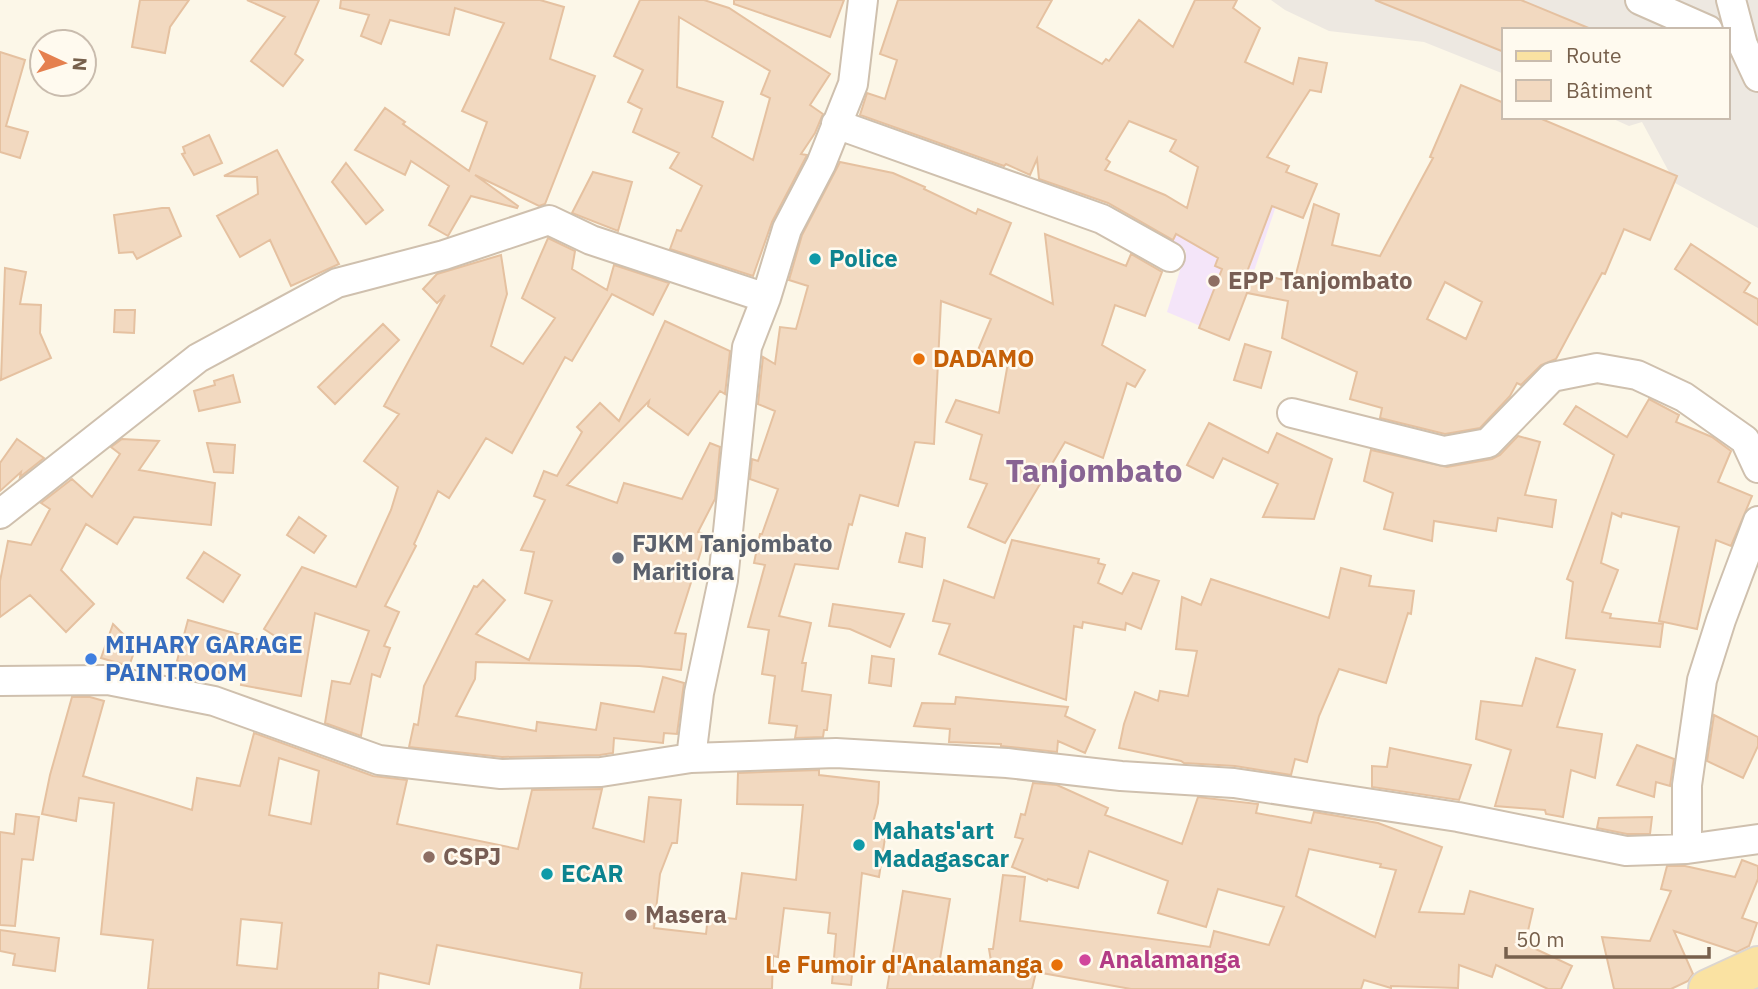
<svg xmlns="http://www.w3.org/2000/svg" width="1758" height="989" font-family="'IBM Plex Sans',sans-serif">
<style>
.industrial{fill:#ede8e1}
.education{fill:#f4e5f9}
.building{fill:#f2d9c0;stroke:#e5c1a0;stroke-width:2;fill-rule:evenodd}
.lines{fill:none;stroke-linecap:round;stroke-linejoin:round}
.street-casing{stroke:#cfc0ae;stroke-width:32}
.primary-casing{stroke:#dcd6d0;stroke-width:42}
.street{stroke:#fff;stroke-width:28}
.primary{stroke:#fae2a2;stroke-width:38}
.culture-dot{fill:#0f9aa8;stroke:#fffaef;stroke-width:2.5}
.education-dot{fill:#8d6e63;stroke:#fffaef;stroke-width:2.5}
.food-dot{fill:#e8710a;stroke:#fffaef;stroke-width:2.5}
.worship-dot{fill:#6b7280;stroke:#fffaef;stroke-width:2.5}
.shop-dot{fill:#3f7fe0;stroke:#fffaef;stroke-width:2.5}
.hotel-dot{fill:#d1479c;stroke:#fffaef;stroke-width:2.5}
.labels{text-anchor:middle;stroke-width:5;stroke-linejoin:round;paint-order:stroke}
.culture-label{font-size:24px;font-weight:bold;fill:#0d838f;stroke:#fffaef;text-anchor:start}
.education-label{font-size:24px;font-weight:bold;fill:#785e54;stroke:#fffaef;text-anchor:start}
.food-label{font-size:24px;font-weight:bold;fill:#c56008;stroke:#fffaef;text-anchor:start}
.worship-label{font-size:24px;font-weight:bold;fill:#5b616d;stroke:#fffaef;text-anchor:start}
.shop-label{font-size:24px;font-weight:bold;fill:#366cbe;stroke:#fffaef;text-anchor:start}
.hotel-label{font-size:24px;font-weight:bold;fill:#b23c85;stroke:#fffaef;text-anchor:start}
.district-label{font-size:32px;font-weight:bold;fill:#886493;stroke:#fffaef}
</style>
<rect width="100%" height="100%" fill="#fcf7e8"/>
<path class="industrial" d="M 1271,0 L 1758,0 L 1758,228 L 1675,183 L 1642,122 L 1629,126 L 1609,117 L 1728,117 L 1728,30 L 1504,30 L 1504,74 L 1424,42 L 1329,31 L 1285,10 Z"/>
<path class="education" d="M 1234,180 L 1276,206 L 1231,339 L 1167,312 L 1186,251 L 1147,231 L 1164,196 L 1210,223 Z"/>
<path class="building" d="M 140,0 L 189,0 L 170,27 L 165,53 L 132,47 Z
M 247,0 L 319,0 L 295,54 L 303,60 L 283,86 L 251,61 L 285,17 Z
M 341,0 L 540,0 L 564,7 L 550,59 L 595,76 L 545,204 L 539,206 L 475,175 L 518,206 L 517,208 L 471,196 L 448,236 L 429,225 L 449,186 L 411,161 L 405,175 L 355,150 L 385,108 L 405,122 L 403,124 L 469,171 L 487,122 L 462,111 L 504,23 L 455,8 L 449,35 L 390,20 L 381,44 L 361,36 L 369,15 L 340,8 Z
M 640,0 L 704,0 L 729,8 L 830,74 L 810,105 L 823,114 L 815,133 L 801,154 L 807,155 L 806,157 L 772,222 L 753,276 L 670,249 L 677,230 L 681,231 L 702,186 L 670,168 L 679,153 L 633,132 L 642,109 L 628,102 L 643,70 L 614,56 ZM 679,17 L 770,71 L 761,94 L 770,98 L 753,160 L 712,137 L 723,102 L 677,87 Z
M 734,0 L 844,0 L 830,37 L 734,4 Z
M 898,0 L 1052,0 L 1037,27 L 1102,64 L 1106,59 L 1109,61 L 1139,20 L 1173,47 L 1195,0 L 1237,0 L 1233,8 L 1260,28 L 1245,62 L 1293,84 L 1299,58 L 1327,63 L 1321,92 L 1310,90 L 1267,157 L 1289,166 L 1286,172 L 1317,184 L 1303,218 L 1272,206 L 1247,272 L 1294,282 L 1314,204 L 1339,214 L 1332,245 L 1380,256 L 1433,158 L 1430,157 L 1461,85 L 1504,103 L 1504,117 L 1537,117 L 1677,176 L 1650,240 L 1624,229 L 1605,274 L 1602,273 L 1556,359 L 1541,365 L 1521,385 L 1517,383 L 1510,396 L 1480,428 L 1445,434 L 1380,418 L 1382,408 L 1350,399 L 1357,372 L 1282,338 L 1288,301 L 1247,293 L 1229,340 L 1199,328 L 1222,269 L 1215,266 L 1218,258 L 1176,234 L 1173,240 L 1108,203 L 1039,179 L 1037,159 L 1030,175 L 1006,164 L 1004,166 L 860,115 L 867,93 L 885,99 L 897,60 L 880,54 ZM 1129,121 L 1176,140 L 1170,151 L 1198,167 L 1187,208 L 1165,195 L 1105,170 L 1110,162 L 1106,159 ZM 1445,282 L 1482,302 L 1466,339 L 1427,319 Z
M 1375,0 L 1521,0 L 1591,29 L 1504,30 L 1504,52 Z
M 0,52 L 25,60 L 6,126 L 28,132 L 20,158 L 0,152 Z
M 209,135 L 222,163 L 194,175 L 182,154 L 185,153 L 183,147 Z
M 277,150 L 339,264 L 291,286 L 270,240 L 240,257 L 217,216 L 258,194 L 257,177 L 224,176 Z
M 840,162 L 893,173 L 925,187 L 924,189 L 976,214 L 978,209 L 1011,223 L 990,274 L 1053,304 L 1045,234 L 1126,266 L 1131,254 L 1162,272 L 1145,316 L 1115,305 L 1102,345 L 1145,370 L 1135,387 L 1127,383 L 1103,458 L 1065,442 L 1005,543 L 968,527 L 987,484 L 970,479 L 982,435 L 946,422 L 956,400 L 999,413 L 1008,363 L 978,350 L 991,319 L 941,301 L 934,444 L 915,442 L 898,506 L 860,495 L 852,525 L 849,524 L 838,569 L 795,564 L 779,616 L 811,623 L 802,663 L 806,663 L 802,691 L 831,695 L 827,730 L 824,730 L 823,737 L 795,738 L 797,726 L 769,723 L 775,676 L 762,674 L 769,630 L 748,627 L 765,565 L 754,563 L 760,534 L 762,534 L 778,489 L 750,479 L 752,459 L 758,461 L 775,411 L 758,404 L 763,357 L 775,364 L 780,327 L 796,329 L 808,286 L 789,280 L 802,235 Z
M 346,163 L 383,210 L 366,224 L 332,182 Z
M 593,172 L 632,182 L 618,231 L 572,213 Z
M 162,208 L 169,208 L 181,236 L 137,259 L 133,252 L 119,253 L 114,215 Z
M 548,238 L 575,251 L 572,269 L 607,290 L 614,265 L 669,283 L 653,315 L 612,294 L 572,361 L 565,357 L 512,453 L 486,438 L 449,498 L 438,491 L 414,544 L 416,546 L 385,606 L 399,612 L 384,646 L 390,648 L 380,677 L 372,674 L 361,736 L 325,723 L 332,681 L 350,684 L 369,631 L 315,613 L 301,696 L 241,685 L 242,679 L 177,661 L 188,620 L 298,651 L 264,629 L 302,567 L 356,587 L 391,510 L 398,487 L 364,461 L 399,414 L 384,406 L 445,295 L 437,303 L 423,289 L 437,274 L 501,255 L 507,294 L 491,346 L 523,364 L 555,318 L 522,298 Z
M 1691,244 L 1750,283 L 1744,292 L 1758,299 L 1758,325 L 1675,269 Z
M 5,268 L 26,272 L 20,304 L 41,305 L 40,333 L 51,358 L 1,380 Z
M 115,310 L 135,310 L 134,333 L 114,332 Z
M 665,321 L 730,351 L 725,394 L 720,391 L 688,435 L 648,406 L 649,401 L 567,485 L 617,503 L 624,483 L 682,499 L 710,443 L 720,447 L 715,499 L 698,532 L 706,535 L 675,633 L 686,634 L 681,670 L 639,666 L 476,662 L 475,679 L 456,716 L 536,731 L 537,722 L 596,730 L 601,703 L 654,712 L 663,677 L 684,683 L 677,734 L 664,733 L 663,743 L 614,738 L 613,753 L 600,755 L 502,757 L 409,747 L 414,724 L 418,725 L 424,686 L 474,586 L 477,587 L 483,580 L 505,600 L 476,634 L 529,660 L 552,601 L 525,593 L 534,552 L 521,550 L 545,500 L 534,496 L 544,471 L 557,476 L 582,432 L 577,427 L 600,403 L 619,421 Z
M 383,324 L 399,340 L 335,404 L 318,387 Z
M 1245,344 L 1271,352 L 1261,388 L 1234,380 Z
M 233,375 L 240,402 L 199,411 L 194,391 L 215,385 L 214,381 Z
M 1649,399 L 1679,415 L 1676,422 L 1712,437 L 1731,451 L 1718,482 L 1752,496 L 1731,546 L 1716,540 L 1697,629 L 1659,621 L 1679,527 L 1622,513 L 1621,517 L 1612,513 L 1601,563 L 1618,570 L 1602,612 L 1611,614 L 1610,618 L 1663,624 L 1660,647 L 1566,638 L 1573,582 L 1567,579 L 1614,455 L 1564,424 L 1576,406 L 1627,437 Z
M 1209,423 L 1268,453 L 1277,433 L 1332,459 L 1314,519 L 1263,517 L 1278,484 L 1223,458 L 1213,478 L 1187,465 Z
M 1518,436 L 1540,442 L 1525,495 L 1556,500 L 1552,527 L 1498,518 L 1496,531 L 1434,521 L 1432,541 L 1384,529 L 1393,493 L 1364,481 L 1371,450 L 1447,467 L 1492,459 L 1500,455 Z
M 17,439 L 44,458 L 20,477 L 21,472 L 0,491 L 0,463 Z
M 122,439 L 159,441 L 139,470 L 215,483 L 211,525 L 134,517 L 117,544 L 86,524 L 61,570 L 94,604 L 66,632 L 30,595 L 0,617 L 0,581 L 8,541 L 31,545 L 50,509 L 41,503 L 72,479 L 92,497 L 120,454 L 111,447 Z
M 207,443 L 235,445 L 233,473 L 214,472 Z
M 299,517 L 326,536 L 314,553 L 287,535 Z
M 906,533 L 925,538 L 922,567 L 899,562 Z
M 1012,540 L 1099,559 L 1098,563 L 1105,565 L 1098,583 L 1122,594 L 1133,573 L 1159,581 L 1141,629 L 1126,623 L 1125,630 L 1083,622 L 1082,628 L 1074,626 L 1066,700 L 939,654 L 950,624 L 933,621 L 944,580 L 994,598 Z
M 204,552 L 240,575 L 223,602 L 187,578 Z
M 1341,568 L 1371,576 L 1369,586 L 1414,591 L 1411,614 L 1408,613 L 1386,683 L 1339,669 L 1319,716 L 1307,762 L 1295,759 L 1291,775 L 1235,766 L 1184,763 L 1181,761 L 1119,748 L 1124,724 L 1135,692 L 1158,701 L 1160,691 L 1188,696 L 1197,651 L 1176,649 L 1182,597 L 1201,605 L 1211,579 L 1329,618 Z
M 833,604 L 904,614 L 890,647 L 850,629 L 829,626 Z
M 113,624 L 136,647 L 129,666 L 101,658 Z
M 872,656 L 894,659 L 891,686 L 869,683 Z
M 1536,658 L 1575,670 L 1557,727 L 1602,734 L 1595,778 L 1571,770 L 1563,817 L 1546,814 L 1545,810 L 1495,806 L 1511,750 L 1476,739 L 1481,701 L 1522,706 Z
M 72,697 L 90,697 L 104,701 L 83,776 L 192,810 L 197,778 L 240,786 L 254,733 L 373,776 L 407,780 L 397,824 L 518,849 L 532,790 L 602,789 L 593,828 L 644,842 L 649,797 L 681,800 L 677,843 L 672,843 L 660,874 L 654,928 L 706,934 L 708,916 L 736,919 L 742,873 L 796,880 L 803,805 L 737,804 L 738,773 L 819,770 L 819,775 L 879,782 L 878,803 L 873,823 L 887,825 L 879,877 L 862,873 L 851,985 L 832,983 L 836,934 L 828,933 L 830,913 L 784,908 L 778,957 L 773,956 L 772,989 L 580,989 L 582,973 L 437,945 L 429,984 L 379,973 L 378,989 L 148,989 L 153,940 L 101,934 L 114,803 L 79,798 L 76,821 L 42,814 L 50,775 ZM 279,758 L 319,771 L 311,824 L 269,815 ZM 241,919 L 282,923 L 277,969 L 237,965 Z
M 956,697 L 1068,707 L 1065,716 L 1095,730 L 1085,753 L 1058,741 L 1057,752 L 1001,746 L 1001,744 L 949,742 L 950,729 L 914,726 L 922,703 L 955,704 Z
M 1714,715 L 1758,737 L 1758,746 L 1743,778 L 1707,761 Z
M 1637,745 L 1674,759 L 1670,786 L 1656,782 L 1654,797 L 1617,785 Z
M 1390,748 L 1471,765 L 1459,800 L 1372,787 L 1372,766 L 1387,767 Z
M 1033,783 L 1057,785 L 1108,808 L 1105,815 L 1182,844 L 1198,797 L 1258,804 L 1256,813 L 1311,823 L 1314,812 L 1378,823 L 1442,847 L 1419,912 L 1464,914 L 1470,891 L 1533,909 L 1525,944 L 1572,966 L 1561,989 L 1548,989 L 1496,965 L 1492,977 L 1459,965 L 1458,988 L 1391,986 L 1391,988 L 1364,980 L 1361,989 L 1131,989 L 1036,972 L 1032,989 L 887,989 L 903,891 L 950,899 L 939,965 L 991,961 L 989,949 L 993,949 L 1003,875 L 1025,877 L 1020,921 L 1210,947 L 1214,931 L 1269,945 L 1284,907 L 1218,889 L 1206,927 L 1158,913 L 1168,881 L 1089,851 L 1078,888 L 1048,879 L 1047,881 L 1012,867 L 1023,839 L 1015,837 L 1021,814 L 1025,815 ZM 1309,849 L 1381,864 L 1380,867 L 1396,870 L 1375,937 L 1296,896 Z
M 16,814 L 39,817 L 33,860 L 22,859 L 15,926 L 0,925 L 0,832 L 14,834 Z
M 1652,817 L 1650,834 L 1627,834 L 1597,828 L 1599,818 Z
M 1742,860 L 1758,866 L 1758,879 L 1742,918 L 1757,923 L 1749,946 L 1737,952 L 1674,931 L 1693,974 L 1688,981 L 1671,989 L 1614,989 L 1602,937 L 1650,941 L 1671,891 L 1661,889 L 1667,866 L 1685,866 L 1735,877 Z
M 0,930 L 59,938 L 55,971 L 13,965 L 15,954 L 0,951 Z"/>
<g class="lines">
<defs>
<path id="street" d="M 1640,0 L 1708,30
M 1731,0 L 1743,45 L 1758,77
M 836,124 L 1102,219 L 1170,257
M 1292,413 L 1444,451 L 1488,443 L 1552,377 L 1597,368 L 1637,375 L 1684,397 L 1745,440 L 1758,468
M 0,514 L 198,358 L 337,283 L 444,255 L 549,220 L 591,240 L 766,298
M 0,681 L 108,680 L 214,701 L 379,760 L 501,774 L 601,772 L 691,758 L 836,753 L 1007,763 L 1121,776 L 1234,783 L 1458,817 L 1626,851 L 1687,849 L 1758,839
M 691,758 L 699,693 L 723,580 L 747,347 L 766,298 L 787,229 L 821,164 L 853,84 L 863,0
M 1687,849 L 1687,785 L 1702,680 L 1721,620 L 1758,521"/>
<path id="primary" d="M 1708,989 L 1758,966"/>
</defs>
<use href="#street" class="street-casing"/>
<use href="#primary" class="primary-casing"/>
<use href="#street" class="street"/>
<use href="#primary" class="primary"/>
</g>
<g class="culture-dot">
<circle cx="815" cy="259" r="7"/>
<circle cx="859" cy="845" r="7"/>
<circle cx="547" cy="874" r="7"/>
</g>
<g class="education-dot">
<circle cx="1214" cy="281" r="7"/>
<circle cx="429" cy="857" r="7"/>
<circle cx="631" cy="915" r="7"/>
</g>
<g class="food-dot">
<circle cx="919" cy="359" r="7"/>
<circle cx="1057" cy="965" r="7"/>
</g>
<circle class="worship-dot" cx="618" cy="558" r="7"/>
<circle class="shop-dot" cx="91" cy="659" r="7"/>
<circle class="hotel-dot" cx="1085" cy="960" r="7"/>
<g class="labels">
<g class="culture-label">
<text x="829" y="267">Police</text>
<text x="873" y="839">Mahats'art<tspan x="873" dy="28">Madagascar</tspan></text>
<text x="561" y="882">ECAR</text>
</g>
<g class="education-label">
<text x="1228" y="289">EPP Tanjombato</text>
<text x="443" y="865">CSPJ</text>
<text x="645" y="923">Masera</text>
</g>
<g class="food-label">
<text x="933" y="367">DADAMO</text>
<text x="1043" y="973" text-anchor="end">Le Fumoir d'Analamanga</text>
</g>
<g class="worship-label">
<text x="632" y="552">FJKM Tanjombato<tspan x="632" dy="28">Maritiora</tspan></text>
</g>
<g class="shop-label">
<text x="105" y="653">MIHARY GARAGE<tspan x="105" dy="28">PAINTROOM</tspan></text>
</g>
<g class="hotel-label">
<text x="1099" y="968">Analamanga</text>
</g>
<g class="district-label">
<text x="1094" y="482">Tanjombato</text>
</g>
</g>
<rect x="1502" y="28" width="228" height="91" fill="#fffaef" stroke="#c9bcae" stroke-width="2"/>
<rect x="1516" y="51" width="35" height="10" fill="#fae2a2" stroke="#c9bcae" stroke-width="2"/>
<text x="1566" y="63" font-size="21" fill="#77604c">Route</text>
<rect x="1516" y="80" width="35" height="21" fill="#f2d9c0" stroke="#c9bcae" stroke-width="2"/>
<text x="1566" y="98" font-size="21" fill="#77604c">Bâtiment</text>
<g transform="translate(63 63) rotate(94)"><circle r="33" fill="#fffaef" stroke="#c9bcae" stroke-width="2"/>
<path d="M0-5L12 26L0 18L-12 26Z" fill="#e5804f"/>
<text y="-10" font-size="19" font-weight="bold" text-anchor="middle" fill="#77604c">N</text>
</g>
<path d="M1506 947v10h203v-10" fill="none" stroke="#77604c" stroke-width="3.5"/>
<text x="1516" y="947" font-size="21" fill="#77604c" stroke="#fffaef" stroke-width="5" paint-order="stroke">50 m</text>
</svg>
